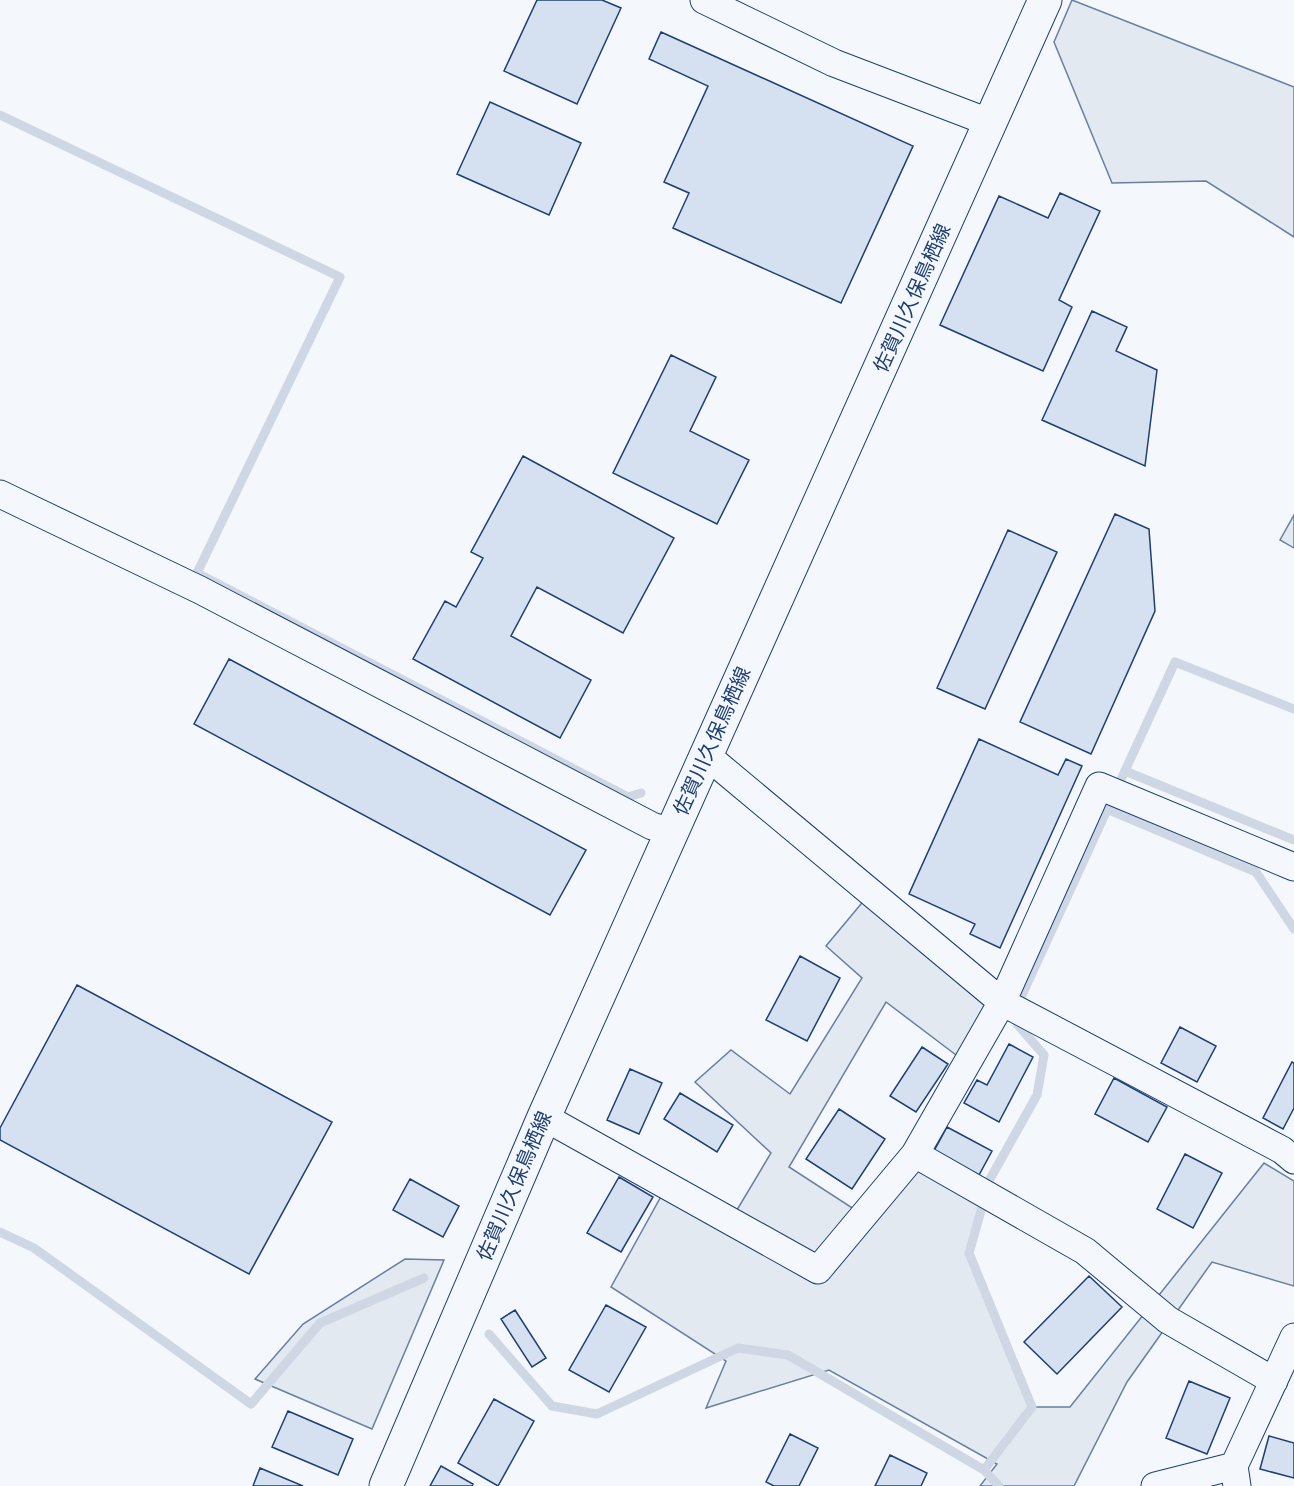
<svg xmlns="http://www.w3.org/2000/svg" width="1294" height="1486" font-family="'Sofia Sans Condensed','Noto Sans JP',sans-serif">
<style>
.green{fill:#e3e9f0;stroke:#687fa3;stroke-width:1.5}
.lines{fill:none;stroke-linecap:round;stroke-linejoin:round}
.stream{stroke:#cfd7e4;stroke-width:9}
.building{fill:#d5e0f0;stroke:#1d3f73;stroke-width:1.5}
.minor-casing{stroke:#1d3f73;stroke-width:29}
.primary-casing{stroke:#1d3f73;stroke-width:35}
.minor{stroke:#f4f7fb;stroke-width:27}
.primary{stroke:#f4f7fb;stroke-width:33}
.labels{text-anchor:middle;stroke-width:4.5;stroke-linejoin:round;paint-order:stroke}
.street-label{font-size:20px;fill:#1d3f73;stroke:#f4f7fb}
</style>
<rect width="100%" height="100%" fill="#f4f7fb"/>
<path class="green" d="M 1072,0 L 1294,87 L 1294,237 L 1206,181 L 1112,183 L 1054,42 Z
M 1294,515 L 1294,548 L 1280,540 Z
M 866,898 L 992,1003 L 960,1058 L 886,1002 L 789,1167 L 863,1215 L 915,1154 L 982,1192 L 969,1253 L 1032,1407 L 1070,1407 L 1264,1163 L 1294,1181 L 1294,1286 L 1212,1262 L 1127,1382 L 1074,1486 L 980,1486 L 997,1464 L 829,1370 L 706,1408 L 726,1361 L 611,1287 L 664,1191 L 728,1225 L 771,1153 L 695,1082 L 731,1050 L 790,1094 L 862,978 L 826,946 Z
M 405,1259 L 444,1260 L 372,1429 L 255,1379 L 303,1324 Z"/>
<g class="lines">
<path class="stream" d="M 0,115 L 340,277 L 197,573 L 628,797 L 641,793
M 1125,771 L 1294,840
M 1107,809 L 1256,872 L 1294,929
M 1010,989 L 1022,995 L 1175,662 L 1294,709
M 0,1232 L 34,1248 L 251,1404 L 320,1323 L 424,1278
M 489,1334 L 552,1406 L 597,1414 L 738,1348 L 788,1355 L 984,1470 L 999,1486
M 984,1470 L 1032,1407 L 969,1253 L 990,1179 L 1037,1095 L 1044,1055 L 1017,1024"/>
</g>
<path class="building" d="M 537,0 L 602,0 L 621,8 L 577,104 L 504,71 Z
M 661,32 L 913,146 L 841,303 L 673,228 L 689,193 L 664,182 L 708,86 L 649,59 Z
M 490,102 L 581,143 L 549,215 L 457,174 Z
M 1060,193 L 1100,211 L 1059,300 L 1072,307 L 1043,371 L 940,325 L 999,196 L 1048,218 Z
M 1092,311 L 1127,327 L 1116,351 L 1157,370 L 1145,466 L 1042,420 Z
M 671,355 L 716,377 L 690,431 L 749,460 L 717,524 L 613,473 Z
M 523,456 L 674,538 L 623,633 L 537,587 L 511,636 L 591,680 L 560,738 L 413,659 L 445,601 L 456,607 L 483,558 L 471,552 Z
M 1115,514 L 1149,529 L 1155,611 L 1091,754 L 1020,722 Z
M 1008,530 L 1057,552 L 985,709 L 937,688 Z
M 229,659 L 586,850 L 550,915 L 194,724 Z
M 979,739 L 1058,775 L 1066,759 L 1082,766 L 1000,948 L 970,934 L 975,924 L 909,894 Z
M 800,956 L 840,978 L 807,1041 L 766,1020 Z
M 77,985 L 332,1122 L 249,1274 L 0,1140 L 0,1128 Z
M 1180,1027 L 1216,1046 L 1197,1082 L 1161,1063 Z
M 1009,1044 L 1033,1057 L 999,1122 L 964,1103 L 977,1080 L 987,1085 Z
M 922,1047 L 948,1064 L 916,1112 L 890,1096 Z
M 1292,1062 L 1294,1063 L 1294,1108 L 1283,1129 L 1263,1118 Z
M 630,1069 L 662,1083 L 639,1134 L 607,1120 Z
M 1114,1078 L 1167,1107 L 1148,1142 L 1095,1114 Z
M 680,1093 L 733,1125 L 717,1152 L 664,1119 Z
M 839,1109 L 885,1139 L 852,1189 L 806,1159 Z
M 947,1127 L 992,1151 L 979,1175 L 934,1151 Z
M 1185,1154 L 1222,1173 L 1193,1228 L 1157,1209 Z
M 619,1177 L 653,1197 L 621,1252 L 587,1233 Z
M 410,1179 L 459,1206 L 443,1237 L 393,1210 Z
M 1089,1276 L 1122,1307 L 1057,1374 L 1024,1342 Z
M 606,1305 L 646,1327 L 609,1392 L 569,1370 Z
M 515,1310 L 546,1358 L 532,1367 L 501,1319 Z
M 1189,1381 L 1230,1398 L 1207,1454 L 1166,1438 Z
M 494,1399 L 534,1421 L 498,1486 L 458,1463 Z
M 288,1411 L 353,1439 L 338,1475 L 272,1447 Z
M 790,1434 L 818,1448 L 799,1486 L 774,1486 L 766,1482 Z
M 1269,1436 L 1294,1443 L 1294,1478 L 1260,1469 Z
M 890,1455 L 927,1473 L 921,1486 L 875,1486 Z
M 441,1466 L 473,1484 L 472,1486 L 430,1486 Z
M 260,1468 L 303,1486 L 253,1486 Z"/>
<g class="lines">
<defs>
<path id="minor" d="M 704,0 L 834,63 L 991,123
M 0,494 L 200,590 L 652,826 L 671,832
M 706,755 L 1002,1002 L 1282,1150 L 1294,1160
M 544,1117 L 818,1270 L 915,1154 L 1085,1251 L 1168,1320 L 1274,1381
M 915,1154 L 1002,1002 L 1099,786 L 1294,867
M 1155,1486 L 1234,1466
M 1237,1486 L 1234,1466 L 1294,1337"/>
<path id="primary" d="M 386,1486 L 544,1117 L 1045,0"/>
</defs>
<use href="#minor" class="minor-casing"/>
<use href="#primary" class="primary-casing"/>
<use href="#minor" class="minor"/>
<use href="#primary" class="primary"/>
</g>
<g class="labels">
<g class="street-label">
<text transform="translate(912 298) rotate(-66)" y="7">佐賀川久保鳥栖線</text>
<text transform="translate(712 741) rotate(-66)" y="7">佐賀川久保鳥栖線</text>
<text transform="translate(514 1186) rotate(-67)" y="7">佐賀川久保鳥栖線</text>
</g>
</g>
</svg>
